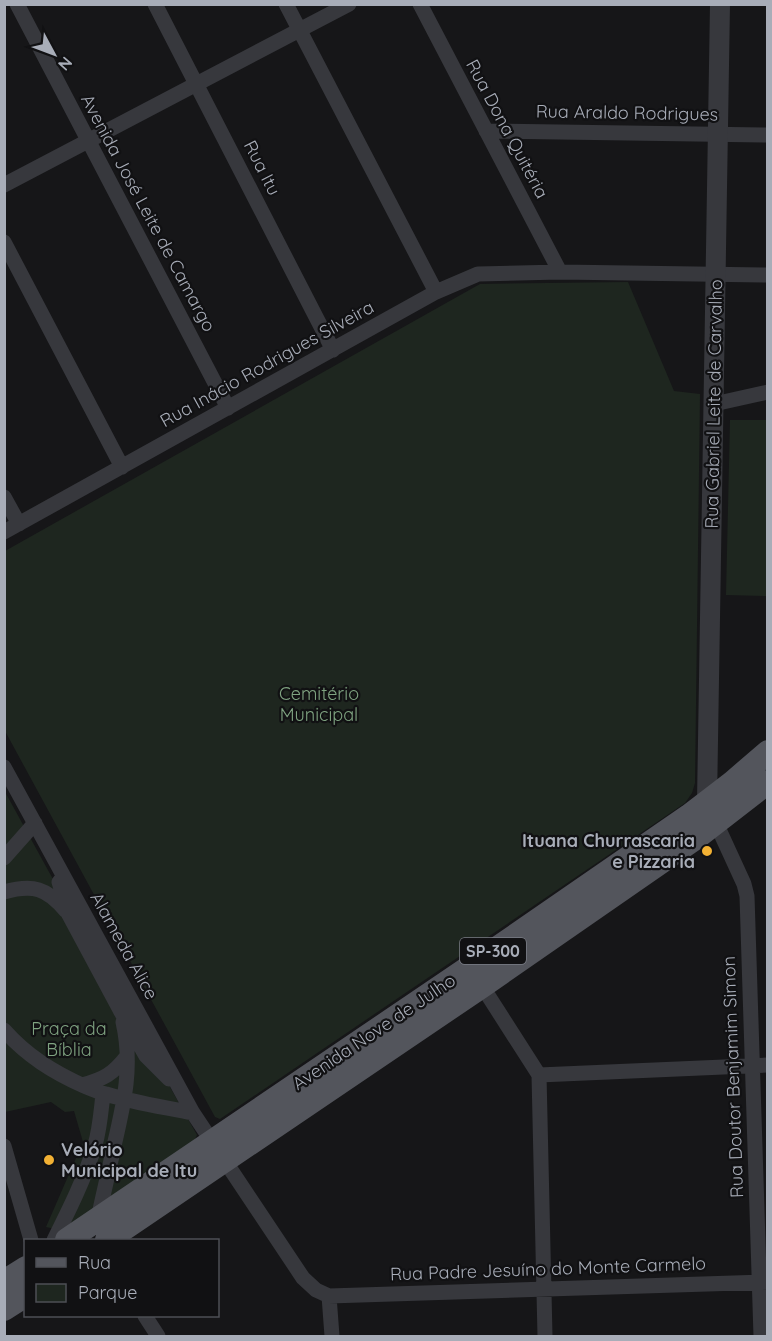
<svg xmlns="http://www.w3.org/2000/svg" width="772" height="1341" font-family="Quicksand,sans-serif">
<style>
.green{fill:#1e261f}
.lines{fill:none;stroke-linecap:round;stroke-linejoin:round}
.minor{stroke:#37383d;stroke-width:15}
.tertiary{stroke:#37383d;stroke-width:20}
.primary{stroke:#53555c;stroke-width:24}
.poi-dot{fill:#f2b134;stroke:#111113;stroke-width:2}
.labels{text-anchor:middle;stroke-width:4.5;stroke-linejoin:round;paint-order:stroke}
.shield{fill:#111113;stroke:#7b7e86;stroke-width:1.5}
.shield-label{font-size:16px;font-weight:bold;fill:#a8adb8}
.street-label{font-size:18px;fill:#a8adb8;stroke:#111113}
.park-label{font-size:18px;fill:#7fa381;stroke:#111113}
.poi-label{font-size:18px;font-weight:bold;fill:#a8adb8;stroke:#111113;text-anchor:end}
</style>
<rect width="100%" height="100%" fill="#161618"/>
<path class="green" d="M 628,282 L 674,391 L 700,394 L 695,783 L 692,793 L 685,803 L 220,1119 L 215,1117 L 5,731 L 5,551 L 480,284 Z
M 730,420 L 767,420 L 767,596 L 726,595 Z
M 4,790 L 49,872 L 197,1135 L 192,1145 L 64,1231 L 46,1227 L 83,1142 L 74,1111 L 65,1112 L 51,1102 L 5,1112 Z"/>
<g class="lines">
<path class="minor" d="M 17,4 L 228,408
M 155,4 L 333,350
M 286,4 L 436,292
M 420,4 L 560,272
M 486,131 L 768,135
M 4,185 L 349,4
M 4,242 L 122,467
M 714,404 L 768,392
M 4,497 L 19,524
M 4,532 L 436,292 L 478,274 L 560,272 L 768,275
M 4,767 L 193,1113 L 303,1278 L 316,1290 L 329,1296 L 768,1282
M 716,823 L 744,884 L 747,896 L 761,1336
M 4,858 L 35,823
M 59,882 L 68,913 L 120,1010 L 146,1056 L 169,1079
M 4,892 C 33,884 47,888 66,911
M 482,986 L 539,1075 L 545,1336
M 4,1030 C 27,1056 53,1072 84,1086 C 91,1089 98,1092 106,1094 C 134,1103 164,1107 193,1113
M 539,1075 L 768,1065
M 82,1085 C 104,1079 113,1074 127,1056
M 4,1146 L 31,1240
M 98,1219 C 103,1195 109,1171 114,1146 C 124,1103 133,1066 123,1022
M 54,1240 C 69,1210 85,1178 95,1145 C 100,1128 101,1111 103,1094
M 329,1296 L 332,1336
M 145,1316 L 158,1336"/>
<path class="tertiary" d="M 707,802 L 720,4"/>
<path class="primary" d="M 67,1240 L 489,954 L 689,816 L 732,783 L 768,752
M 107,1240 L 482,986 L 697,837 L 768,782
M 4,1282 L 26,1268
M 4,1309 L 26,1295"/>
</g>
<g class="poi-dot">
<circle cx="707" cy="851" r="6"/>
<circle cx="49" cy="1160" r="6"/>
</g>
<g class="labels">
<rect class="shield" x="460" y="938" width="66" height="26" rx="4.5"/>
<g class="shield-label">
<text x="493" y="957">SP-300</text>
</g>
<g class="street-label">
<text transform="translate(627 113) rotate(1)" y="6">Rua Araldo Rodrigues</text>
<text transform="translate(507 129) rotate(62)" y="6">Rua Dona Quitéria</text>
<text transform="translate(262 168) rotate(63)" y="6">Rua Itu</text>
<text transform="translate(148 213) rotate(62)" y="6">Avenida José Leite de Camargo</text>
<text transform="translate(267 364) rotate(-29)" y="6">Rua Inácio Rodrigues Silveira</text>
<text transform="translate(714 404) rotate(-89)" y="6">Rua Gabriel Leite de Carvalho</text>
<text transform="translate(124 946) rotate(61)" y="6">Alameda Alice</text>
<text transform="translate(374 1032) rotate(-34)" y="6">Avenida Nove de Julho</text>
<text transform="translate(733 1077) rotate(-92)" y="6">Rua Doutor Benjamim Simon</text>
<text transform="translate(548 1269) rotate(-2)" y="6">Rua Padre Jesuíno do Monte Carmelo</text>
</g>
<g class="park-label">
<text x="319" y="700">Cemitério<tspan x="319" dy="21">Municipal</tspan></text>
<text x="69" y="1035">Praça da<tspan x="69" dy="21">Bíblia</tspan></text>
</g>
<g class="poi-label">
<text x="695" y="847">Ituana Churrascaria<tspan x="695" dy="21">e Pizzaria</tspan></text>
<text x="61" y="1156" text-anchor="start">Velório<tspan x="61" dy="21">Municipal de Itu</tspan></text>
</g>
</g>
<rect width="772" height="1341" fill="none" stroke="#a8adb8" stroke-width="12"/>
<rect x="24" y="1239" width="195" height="78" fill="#111113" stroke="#4d4f55" stroke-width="1.5"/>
<rect x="36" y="1258" width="30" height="9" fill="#53555c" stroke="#4d4f55" stroke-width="1.5"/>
<text x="78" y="1269" font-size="18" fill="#a8adb8">Rua</text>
<rect x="36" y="1284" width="30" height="18" fill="#1e261f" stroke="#4d4f55" stroke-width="1.5"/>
<text x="78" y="1299" font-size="18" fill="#a8adb8">Parque</text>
<g transform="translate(54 54) rotate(131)" stroke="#111113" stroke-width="4.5" paint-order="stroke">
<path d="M0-4.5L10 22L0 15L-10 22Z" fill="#a8adb8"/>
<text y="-9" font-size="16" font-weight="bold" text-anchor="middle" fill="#a8adb8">N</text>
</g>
</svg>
